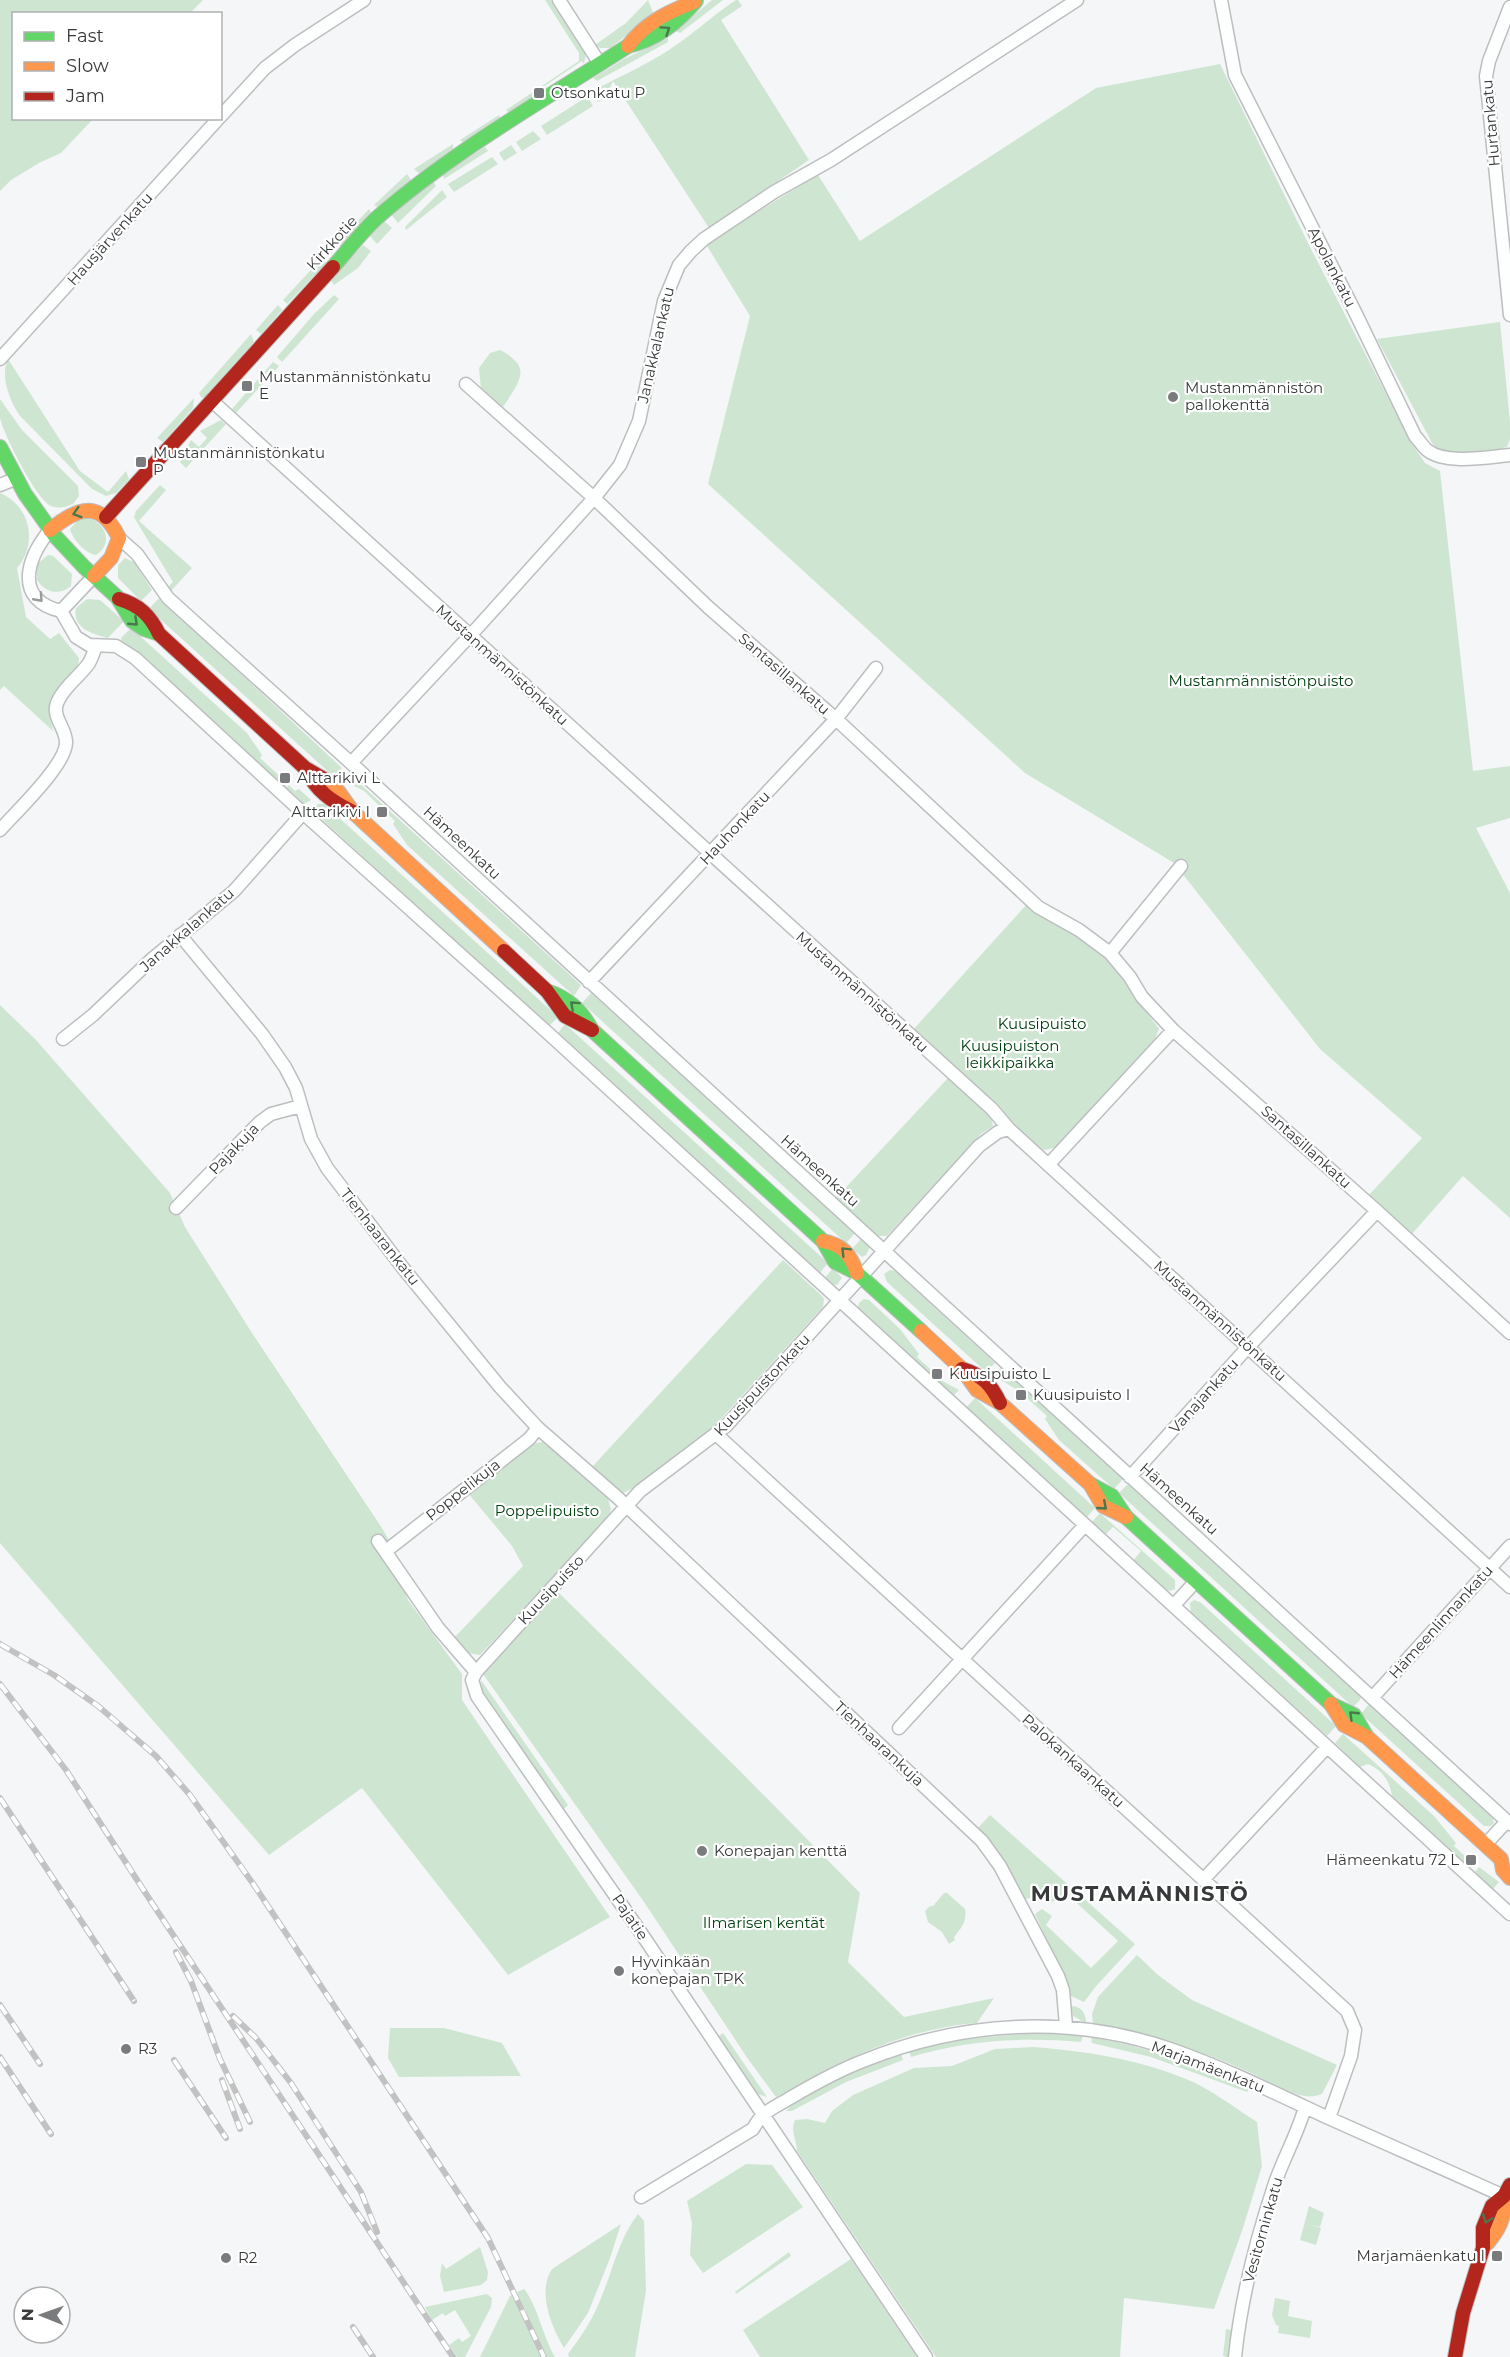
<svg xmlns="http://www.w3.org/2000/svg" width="1510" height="2357" font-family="Montserrat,sans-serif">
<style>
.green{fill:#cee6d1}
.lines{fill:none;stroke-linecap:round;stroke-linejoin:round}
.street-casing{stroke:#bcbebf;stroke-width:15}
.fast-casing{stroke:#bcbebf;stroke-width:16}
.slow-casing{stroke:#bcbebf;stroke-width:16}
.jam-casing{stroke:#bcbebf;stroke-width:16}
.street{stroke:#fdfefe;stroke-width:12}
.fast{stroke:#63d668;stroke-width:14}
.slow{stroke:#ff974d;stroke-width:14}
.jam{stroke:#b3261e;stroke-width:14}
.rail-casing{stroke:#c2c2c3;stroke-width:6}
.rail{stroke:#fff;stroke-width:4;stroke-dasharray:11;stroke-linecap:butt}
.oneway{stroke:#49784c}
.oneway2{stroke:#9a9c9c}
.poi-dot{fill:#7a7b7c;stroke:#fff;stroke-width:2}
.labels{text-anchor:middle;stroke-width:4.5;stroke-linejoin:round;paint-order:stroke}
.poi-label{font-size:15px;fill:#38393a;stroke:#fff;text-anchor:start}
.street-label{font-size:15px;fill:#38393a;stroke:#fff}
.park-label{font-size:15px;fill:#004110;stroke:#fff}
.district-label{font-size:21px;font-weight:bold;letter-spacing:1.5px;fill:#38393a;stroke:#fff}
</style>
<rect width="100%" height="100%" fill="#f4f6f7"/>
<path class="green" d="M 0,0 L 203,0 L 190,13 L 14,14 L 14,118 L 93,119 L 61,153 L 39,163 L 11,180 L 0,191 Z
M 545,0 L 551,0 L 586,54 L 584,64 L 582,61 L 534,93 L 535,97 L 511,114 L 506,110 L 579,61 L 579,53 Z
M 648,0 L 654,15 L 610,48 L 600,48 L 595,45 L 626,23 Z
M 712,0 L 723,0 L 680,33 L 675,31 Z
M 736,0 L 738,0 L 742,6 L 721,20 L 809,160 L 709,228 L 613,81 L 606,97 L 598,102 L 591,92 C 614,79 638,69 661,55 C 688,39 710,17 736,0 Z
M 668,38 L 668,42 L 597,81 L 593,78 L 624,59 Z
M 1220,64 L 1310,247 L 1412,444 L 1425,463 L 1440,471 L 1473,771 L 1510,766 L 1510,818 L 1476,828 L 1510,893 L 1510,1218 L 1463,1176 L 1411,1235 L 1368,1196 L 1422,1138 L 1320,1049 L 1174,863 L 1025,773 L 708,484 L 750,316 L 707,246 L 726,231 L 818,175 L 860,241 L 1096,88 Z
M 585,98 L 589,99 L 593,106 L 547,135 L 541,126 Z
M 499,115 L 501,120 L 465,144 L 460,140 Z
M 533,131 L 541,139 L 522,151 L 516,142 Z
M 453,144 L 453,151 L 420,174 L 414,169 Z
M 511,145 L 517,153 L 504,161 L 499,153 Z
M 485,147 L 488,151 L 444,179 L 443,174 Z
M 492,157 L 498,164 L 454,192 L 448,184 Z
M 407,174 L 411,180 L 379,208 L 374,205 Z
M 433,181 L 436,186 L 398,223 L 391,214 Z
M 442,190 L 447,197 L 406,230 L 405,227 Z
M 369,209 L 372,214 L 342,247 L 336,244 Z
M 383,222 L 385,222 L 392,228 L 377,244 L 370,236 Z
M 363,245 L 371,251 L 358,268 L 334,285 L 330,279 Z
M 323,257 L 326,263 L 287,304 L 283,300 Z
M 334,295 L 339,299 L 282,362 L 277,357 L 314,314 Z
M 278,305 L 282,310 L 261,334 L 256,330 Z
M 1500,322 L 1510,422 L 1510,439 L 1507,447 C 1496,451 1449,457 1439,451 C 1436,449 1435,446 1432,443 L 1377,339 Z
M 251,334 L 254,342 L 203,398 L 201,397 L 199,393 Z
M 500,350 C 533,367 520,381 503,407 L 481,389 L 479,368 L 490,353 Z
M 8,359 L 80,471 L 108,492 L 126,471 L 129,479 L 116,493 L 106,496 L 92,489 L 20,416 C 9,400 0,376 8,359 Z
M 273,362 L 279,366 L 235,414 L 232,409 Z
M 194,398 L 193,408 L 163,442 L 157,438 Z
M 0,399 L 22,430 L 78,486 L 79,496 L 73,504 C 66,507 59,509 51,506 C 36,499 4,435 0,418 C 0,412 0,405 0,399 Z
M 221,420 L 226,424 L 186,468 L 180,462 L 191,440 L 199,447 L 207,438 L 200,431 Z
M 160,485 L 166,490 L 139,521 L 192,568 L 171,591 L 168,587 L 173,582 L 134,517 L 136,511 Z
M 0,493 C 31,506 38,544 17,568 L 26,617 L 50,639 L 59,633 L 79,658 L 78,665 L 50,701 L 49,709 L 53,731 L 4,686 L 0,690 Z
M 87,518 C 106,522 114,544 96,555 C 85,553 73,540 70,529 L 78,520 Z
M 48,555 L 53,556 L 72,574 L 71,586 C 59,596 46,593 37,580 L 37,564 Z
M 125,558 L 134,562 L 152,590 L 141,601 L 118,578 L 118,565 Z
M 159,598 L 341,767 L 341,769 L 333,776 L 149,609 Z
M 87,599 L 100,600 L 124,621 L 108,638 C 92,634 72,628 76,608 Z
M 131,628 L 247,733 L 262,755 L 260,758 L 284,780 L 283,782 L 287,787 L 289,785 L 295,791 L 299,789 L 311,800 L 304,804 L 137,653 L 122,642 L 121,638 Z
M 347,772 L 581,985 L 574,996 L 407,845 L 393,824 L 395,821 L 364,791 L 341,779 Z
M 318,804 L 324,804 L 558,1017 L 550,1025 L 545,1024 L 312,810 Z
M 1027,904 L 1042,916 L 1093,947 L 1111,963 L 1159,1029 L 1154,1041 L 1057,1147 L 1045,1150 L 1037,1148 L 912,1031 Z
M 591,993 L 855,1233 L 846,1243 L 582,1003 Z
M 0,1005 L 36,1040 L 170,1193 L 185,1227 L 252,1333 L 382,1528 L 396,1552 L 408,1600 L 462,1674 L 462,1700 L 610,1917 L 508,1975 L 362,1788 L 269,1855 L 0,1543 Z
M 565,1024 L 828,1263 L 819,1274 L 560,1038 L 558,1033 Z
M 948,1078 L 991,1116 L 993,1126 L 981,1134 L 887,1236 L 878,1236 L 836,1198 Z
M 861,1239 L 870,1247 L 866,1255 L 862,1257 L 852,1249 Z
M 783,1260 L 822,1296 L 824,1299 L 823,1307 L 711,1430 L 636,1487 L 623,1493 L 619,1491 L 592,1467 Z
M 833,1268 L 842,1278 L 837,1285 L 830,1284 L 824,1279 Z
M 890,1270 L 895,1271 L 995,1363 L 986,1372 L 887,1282 L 884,1274 Z
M 864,1299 L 869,1300 L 900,1329 L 919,1354 L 917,1357 L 938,1376 L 937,1378 L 959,1390 L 953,1396 L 862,1314 L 858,1308 L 859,1303 Z
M 1001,1367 L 1123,1479 L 1114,1489 L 1059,1440 L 1045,1419 L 1047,1416 L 1019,1391 L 993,1375 Z
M 975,1398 L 1095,1508 L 1087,1517 L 966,1408 Z
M 543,1442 L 608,1499 L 611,1509 L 609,1517 L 480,1655 L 467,1653 L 453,1639 L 523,1566 L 512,1546 L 468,1493 L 527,1449 L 536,1443 Z
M 1128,1484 L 1361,1696 L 1360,1700 L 1353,1707 L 1119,1493 Z
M 1100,1513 L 1175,1580 L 1175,1589 L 1170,1591 L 1165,1589 L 1133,1561 L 1141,1551 L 1113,1527 L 1105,1535 L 1091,1523 Z
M 558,1592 L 740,1771 L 860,1893 L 848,1962 L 904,2017 L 994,1998 L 977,2023 C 925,2027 876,2045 830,2068 C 812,2077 795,2090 776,2097 L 748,2059 L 644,1902 L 483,1674 Z
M 1194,1600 L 1200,1602 L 1336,1726 L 1327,1736 L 1191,1613 L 1190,1603 Z
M 481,1680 L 568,1805 L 564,1809 L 486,1699 L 482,1689 Z
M 1369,1704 L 1492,1815 L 1494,1823 L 1491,1826 L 1484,1826 L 1361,1714 Z
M 1343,1734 L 1434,1816 L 1456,1843 L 1454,1846 L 1467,1858 L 1464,1862 L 1392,1796 C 1390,1781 1382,1770 1368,1764 L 1360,1767 L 1335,1743 Z
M 990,1815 L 1135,1944 L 1097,1985 L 1084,2002 L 1071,1996 L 1067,1983 L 1035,1914 L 1042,1909 L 1052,1916 L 1046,1925 L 1091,1968 L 1118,1941 L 1067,1894 C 1050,1911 1045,1892 1026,1899 L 994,1845 L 978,1828 Z
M 1479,1867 L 1499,1882 L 1493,1889 L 1475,1872 Z
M 944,1893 L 947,1893 L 965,1909 C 967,1922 962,1927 954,1937 L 955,1940 L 949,1944 L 942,1932 L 928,1922 L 925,1911 L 930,1906 L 933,1906 Z
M 1137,1955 L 1158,1975 L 1192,2000 L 1337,2065 L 1322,2094 C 1314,2097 1308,2097 1299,2095 C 1279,2088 1260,2076 1240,2068 C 1193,2048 1143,2032 1093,2024 L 1092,2014 L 1098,1997 Z
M 1071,2006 C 1081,2006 1086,2013 1086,2023 L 1073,2016 Z
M 390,2028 L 444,2028 L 502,2043 L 521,2076 L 399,2077 L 388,2058 Z
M 723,2033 L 767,2097 L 757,2094 L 753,2088 L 718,2037 Z
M 1038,2033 L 1083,2036 L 1081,2042 C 1023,2037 967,2040 911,2057 L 909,2051 L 964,2039 Z
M 1091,2037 C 1146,2047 1199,2064 1249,2089 L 1247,2092 L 1151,2057 L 1092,2043 Z
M 1033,2047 C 1085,2051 1138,2059 1186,2079 C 1209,2088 1235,2108 1257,2122 L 1262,2166 L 1243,2228 L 1214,2309 L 1124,2298 L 1120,2357 L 936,2357 L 797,2151 C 797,2140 790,2132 795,2120 L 807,2119 L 825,2123 L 832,2111 L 853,2095 L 914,2068 L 952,2066 L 995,2049 Z
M 901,2054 L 903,2060 L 846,2082 L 792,2111 L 786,2111 C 805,2089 872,2064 901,2054 Z
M 746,2164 L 772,2165 L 803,2207 L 703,2273 L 690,2255 L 692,2223 L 687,2201 Z
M 1309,2206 L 1324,2213 L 1320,2227 L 1308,2224 L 1321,2228 L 1316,2245 L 1300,2240 Z
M 638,2214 L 644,2221 L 646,2291 L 635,2357 L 569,2357 L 568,2354 C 581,2337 593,2319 601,2298 C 613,2270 619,2238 638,2214 Z
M 621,2224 L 610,2258 L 588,2313 L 564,2348 C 551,2326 537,2292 552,2269 Z
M 480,2247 L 488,2272 L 487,2280 L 481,2285 L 444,2292 L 440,2276 L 442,2263 L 446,2269 Z
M 789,2252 L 791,2256 L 736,2294 L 735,2292 Z
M 851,2259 L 917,2357 L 760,2357 L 743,2330 Z
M 524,2289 C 537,2304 543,2337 555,2357 L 546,2357 L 517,2292 Z
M 487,2294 L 492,2298 L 491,2307 L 465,2357 L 457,2357 L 449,2345 L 459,2338 L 462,2342 L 471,2336 L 455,2310 L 445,2316 L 443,2313 L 432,2320 L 425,2307 Z
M 514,2294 L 542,2357 L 480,2357 L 510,2296 Z
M 1275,2298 L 1290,2301 L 1288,2316 L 1312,2321 L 1310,2338 L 1278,2333 L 1279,2326 L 1276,2325 L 1272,2315 Z
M 1226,2329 L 1232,2330 L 1228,2357 L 1223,2356 Z"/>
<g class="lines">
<defs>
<path id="street" d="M 559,0 L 600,64
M 1221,0 L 1235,75 L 1355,312 L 1415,436 C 1419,440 1423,447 1427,450 C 1445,465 1488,457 1510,455
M 1510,7 L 1489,61 L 1486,76 L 1510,315
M 220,117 L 265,68 L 295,45 L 364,0
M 0,359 L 219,118
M 466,384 L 594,498 L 708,607 L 836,719 L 1038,907 L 1079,930 L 1110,953 L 1130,977 L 1142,997 L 1173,1030 L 1377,1211 L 1510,1333
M 211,400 L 992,1109 L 1009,1129 L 1510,1587
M 0,485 L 15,479
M 50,530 C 27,558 13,600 61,611
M 119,538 L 137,554 L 168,598 L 351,763 L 1510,1824
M 61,611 L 76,637 L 89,645 L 116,646 L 135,658 L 303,813 L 549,1034 L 1510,1914
M 61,611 L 94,576
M 351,763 L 478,627 L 594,498 L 620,465 L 639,421 L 664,301 L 679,265 L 691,251 L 704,239 L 774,192 L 831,160 L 1077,0
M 0,830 C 15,813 67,764 66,742 C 66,727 49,715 59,699 C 66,685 80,676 89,663 C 92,658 94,651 96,646
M 180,935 L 262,1034 L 285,1067 L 296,1088 L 311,1139 L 327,1168 L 403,1268 L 500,1387 L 538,1428 L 617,1497 L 982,1841 L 1000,1866 L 1058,1976 L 1063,1990 L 1066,2026
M 1110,953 L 1181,866
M 589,982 L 836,719 L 876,668
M 63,1039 L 93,1015 L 152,959 L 234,891 L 303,813
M 1049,1164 L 1173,1030
M 176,1208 L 260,1122 L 271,1114 L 301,1106
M 716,1434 L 1347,2011 L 1355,2030 L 1351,2056 L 1329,2118
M 1130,1477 L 1248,1347 L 1377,1211
M 378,1541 L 438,1628 L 476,1672
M 386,1551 L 529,1439 L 538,1428
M 1174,1605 L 1196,1581
M 1372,1698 L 1510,1546
M 899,1728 L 1085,1525
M 1485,1845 L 1507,1821
M 1203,1880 L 1327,1747
M 641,2197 L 753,2129 C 756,2124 759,2118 763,2115 C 771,2108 782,2103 790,2098 C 814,2084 837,2071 863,2061 C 962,2021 1071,2014 1173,2050 C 1224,2068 1273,2092 1322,2115 C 1384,2143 1447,2170 1508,2198
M 926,2357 L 637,1927 L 477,1696 L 472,1680 L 476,1672 L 640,1491 L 726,1426 L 979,1146 L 998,1132 L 1009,1129
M 1235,2357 C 1241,2298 1256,2240 1275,2183 C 1284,2157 1298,2133 1305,2107"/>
<path id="fast" d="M 333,267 C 348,250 362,231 379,216 C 455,150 544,100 628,46 C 657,39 677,23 696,1
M 0,447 L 25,494 L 55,536 L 84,567 L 117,597 L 132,621 L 144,629 L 159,634
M 547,991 C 568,998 581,1010 592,1030 L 823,1241 L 835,1262 L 857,1273 L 921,1331
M 1090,1484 L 1112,1496 L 1126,1517 L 1331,1704 L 1354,1715 L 1367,1737"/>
<path id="slow" d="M 628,46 C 645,23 668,12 694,2
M 50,530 C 79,506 101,500 119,538 L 111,558 L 94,576
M 324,779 L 338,791 L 353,812 L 504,951
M 823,1241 C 843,1245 850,1254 857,1273
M 921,1331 L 962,1369 L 977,1390 L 1000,1403 L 1090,1484 L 1103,1506 L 1126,1517
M 1331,1704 L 1344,1725 L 1367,1737 L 1501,1859 L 1503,1870 L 1510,1878
M 1483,2248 C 1498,2232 1506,2218 1504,2196"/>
<path id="jam" d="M 106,517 L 333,267
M 119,599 C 139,605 150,615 159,634 L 305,768 L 324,779
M 305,768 C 316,791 331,801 353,812
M 504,951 L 547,991 L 565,1016 L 592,1030
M 962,1369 C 982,1375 991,1384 1000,1403
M 1455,2357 L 1463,2313 L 1483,2248 L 1483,2228 L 1492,2206 L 1504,2196 L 1510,2185"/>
</defs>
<use href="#street" class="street-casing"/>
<use href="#fast" class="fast-casing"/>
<use href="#slow" class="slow-casing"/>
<use href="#jam" class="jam-casing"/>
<use href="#street" class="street"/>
<use href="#fast" class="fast"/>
<use href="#slow" class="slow"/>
<use href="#jam" class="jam"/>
<defs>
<path id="rail" d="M 0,1644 L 54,1675 L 98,1706 L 156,1756 L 190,1795 L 254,1885 L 488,2238 L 544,2357
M 0,1684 L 66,1770 L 152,1903 L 453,2357
M 0,1798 L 134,2001
M 176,1952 L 191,1981 L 220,2059 L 250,2122
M 0,2005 L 40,2064
M 233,2016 L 256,2038 L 291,2083 L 361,2192 L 377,2232
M 0,2057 L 51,2134
M 174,2060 L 226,2138
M 222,2080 L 240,2129
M 353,2327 L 373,2357"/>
</defs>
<use href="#rail" class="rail-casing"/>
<use href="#rail" class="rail"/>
</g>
<defs><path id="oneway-chevron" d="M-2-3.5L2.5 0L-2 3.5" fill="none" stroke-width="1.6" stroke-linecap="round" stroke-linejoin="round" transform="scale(1.5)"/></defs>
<g class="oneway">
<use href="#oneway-chevron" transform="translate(666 30) rotate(-34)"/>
<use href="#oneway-chevron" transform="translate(77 513) rotate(163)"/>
<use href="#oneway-chevron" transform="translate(134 622) rotate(43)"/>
<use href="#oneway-chevron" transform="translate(574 1005) rotate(-138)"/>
<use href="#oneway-chevron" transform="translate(845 1251) rotate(-135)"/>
<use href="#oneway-chevron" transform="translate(1103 1506) rotate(41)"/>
<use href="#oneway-chevron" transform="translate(1353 1715) rotate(-136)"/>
<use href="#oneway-chevron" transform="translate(1487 2219) rotate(111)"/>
</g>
<use class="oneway2" href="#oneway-chevron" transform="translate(39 598) rotate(48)"/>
<g class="poi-dot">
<rect x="533" y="87" width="12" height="12" rx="3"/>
<rect x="241" y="380" width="12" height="12" rx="3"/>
<circle cx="1173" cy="397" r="6"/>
<rect x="135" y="456" width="12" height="12" rx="3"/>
<rect x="279" y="772" width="12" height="12" rx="3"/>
<rect x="376" y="806" width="12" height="12" rx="3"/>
<rect x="931" y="1368" width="12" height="12" rx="3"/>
<rect x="1015" y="1389" width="12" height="12" rx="3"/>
<circle cx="702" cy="1851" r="6"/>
<rect x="1465" y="1854" width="12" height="12" rx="3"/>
<circle cx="619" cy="1971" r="6"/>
<circle cx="126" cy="2049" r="6"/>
<rect x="1491" y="2250" width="12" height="12" rx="3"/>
<circle cx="226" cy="2258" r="6"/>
</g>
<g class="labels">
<g class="poi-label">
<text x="551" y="98">Otsonkatu P</text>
<text x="259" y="382">Mustanmännistönkatu<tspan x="259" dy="17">E</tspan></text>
<text x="1185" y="393">Mustanmännistön<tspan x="1185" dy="17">pallokenttä</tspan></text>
<text x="153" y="458">Mustanmännistönkatu<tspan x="153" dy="17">P</tspan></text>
<text x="297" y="783">Alttarikivi L</text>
<text x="370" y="817" text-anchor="end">Alttarikivi I</text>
<text x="949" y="1379">Kuusipuisto L</text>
<text x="1033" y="1400">Kuusipuisto I</text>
<text x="714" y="1856">Konepajan kenttä</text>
<text x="1459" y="1865" text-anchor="end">Hämeenkatu 72 L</text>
<text x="631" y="1967">Hyvinkään<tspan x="631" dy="17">konepajan TPK</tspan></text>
<text x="138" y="2054">R3</text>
<text x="1485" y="2261" text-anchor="end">Marjamäenkatu I</text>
<text x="238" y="2263">R2</text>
</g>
<g class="street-label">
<text transform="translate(1491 123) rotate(-95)" y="5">Hurtankatu</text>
<text transform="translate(110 239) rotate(-48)" y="5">Hausjärvenkatu</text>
<text transform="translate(332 243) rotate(-48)" y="5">Kirkkotie</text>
<text transform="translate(1332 267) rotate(63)" y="5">Apolankatu</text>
<text transform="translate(656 345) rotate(-77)" y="5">Janakkalankatu</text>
<text transform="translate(502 665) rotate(42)" y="5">Mustanmännistönkatu</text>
<text transform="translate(784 674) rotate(41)" y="5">Santasillankatu</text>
<text transform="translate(735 828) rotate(-47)" y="5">Hauhonkatu</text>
<text transform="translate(462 843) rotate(43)" y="5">Hämeenkatu</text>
<text transform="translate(187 930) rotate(-41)" y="5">Janakkalankatu</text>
<text transform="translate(862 992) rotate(42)" y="5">Mustanmännistönkatu</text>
<text transform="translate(1306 1147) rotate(42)" y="5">Santasillankatu</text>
<text transform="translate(234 1149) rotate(-46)" y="5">Pajakuja</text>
<text transform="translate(820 1171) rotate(42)" y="5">Hämeenkatu</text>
<text transform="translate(380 1237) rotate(52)" y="5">Tienhaarankatu</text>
<text transform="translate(1220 1321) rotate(42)" y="5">Mustanmännistönkatu</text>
<text transform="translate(762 1385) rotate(-47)" y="5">Kuusipuistonkatu</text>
<text transform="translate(1204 1396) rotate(-48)" y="5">Vanajankatu</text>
<text transform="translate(463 1490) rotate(-38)" y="5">Poppelikuja</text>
<text transform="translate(1179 1499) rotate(42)" y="5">Hämeenkatu</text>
<text transform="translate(551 1590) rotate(-47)" y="5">Kuusipuisto</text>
<text transform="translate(1441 1622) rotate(-48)" y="5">Hämeenlinnankatu</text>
<text transform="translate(879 1744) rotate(43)" y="5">Tienhaarankuja</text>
<text transform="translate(1073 1761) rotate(42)" y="5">Palokankaankatu</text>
<text transform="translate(630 1917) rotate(56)" y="5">Pajatie</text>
<text transform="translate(1208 2067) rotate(21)" y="5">Marjamäenkatu</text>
<text transform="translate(1263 2230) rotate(-74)" y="5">Vesitorninkatu</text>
</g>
<g class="park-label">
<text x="1261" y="686">Mustanmännistönpuisto</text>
<text x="1042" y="1029">Kuusipuisto</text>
<text x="1010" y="1051">Kuusipuiston<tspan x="1010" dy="17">leikkipaikka</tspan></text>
<text x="547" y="1516">Poppelipuisto</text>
<text x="764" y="1928">Ilmarisen kentät</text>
</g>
<g class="district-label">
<text x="1140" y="1901">MUSTAMÄNNISTÖ</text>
</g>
</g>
<rect x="12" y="12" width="210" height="108" fill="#ffffff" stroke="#afb0b0" stroke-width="1.5"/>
<rect x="24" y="32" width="30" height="9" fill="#63d668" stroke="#afb0b0" stroke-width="1.5"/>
<text x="66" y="42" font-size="18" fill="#38393a">Fast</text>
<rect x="24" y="62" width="30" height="9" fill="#ff974d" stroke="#afb0b0" stroke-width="1.5"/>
<text x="66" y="72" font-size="18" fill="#38393a">Slow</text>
<rect x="24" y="92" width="30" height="9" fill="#b3261e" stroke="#afb0b0" stroke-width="1.5"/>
<text x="66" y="102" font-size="18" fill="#38393a">Jam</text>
<g transform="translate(42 2315) rotate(271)"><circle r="28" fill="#ffffff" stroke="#afb0b0" stroke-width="1.5"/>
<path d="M0-4.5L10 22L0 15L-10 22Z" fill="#7a7b7c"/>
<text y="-9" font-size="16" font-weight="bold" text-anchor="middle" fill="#38393a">N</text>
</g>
</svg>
